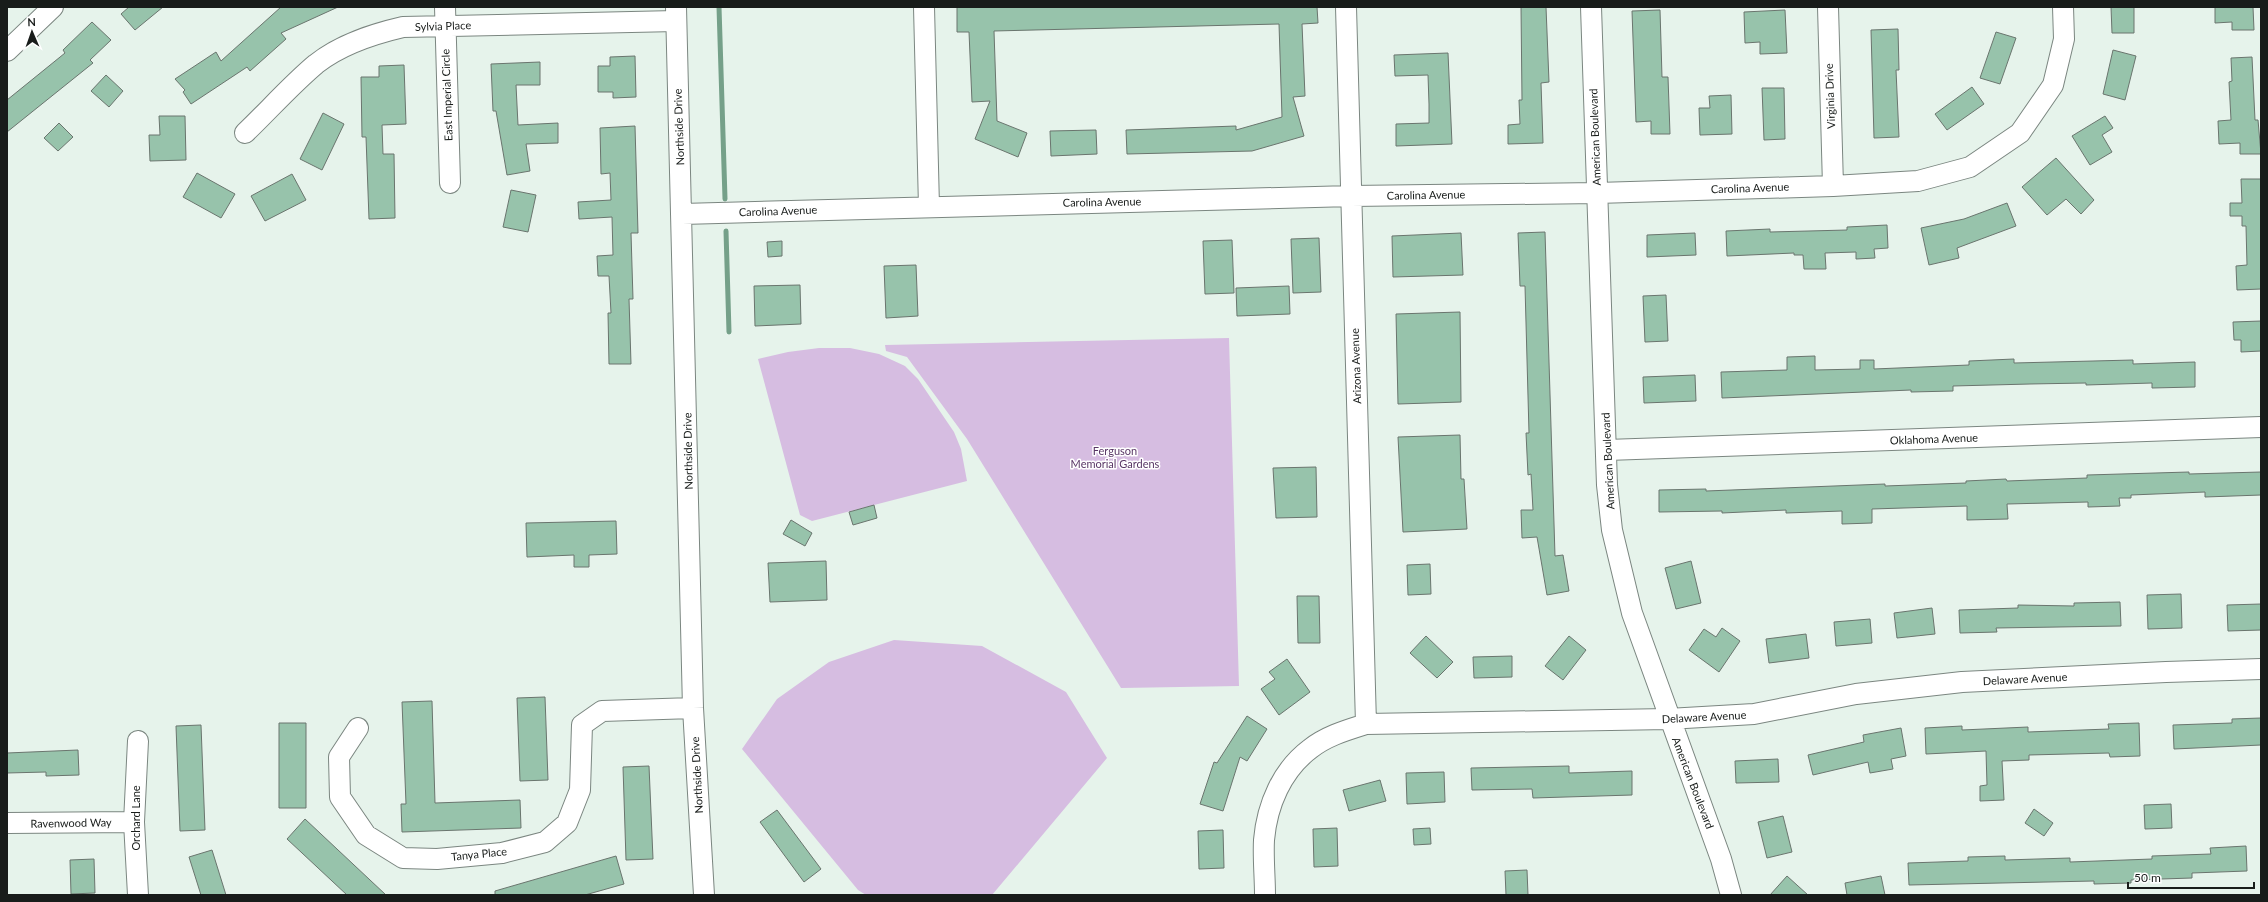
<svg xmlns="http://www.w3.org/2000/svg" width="2268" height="902" font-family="Lato,sans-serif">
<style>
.green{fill:#d6bde1}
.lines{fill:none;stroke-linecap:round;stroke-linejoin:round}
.stream{stroke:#75a089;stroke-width:5}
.building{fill:#97c3ab;stroke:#6a756e}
.street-casing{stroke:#7b8680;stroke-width:22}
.street{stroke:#fff;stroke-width:20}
.labels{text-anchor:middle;stroke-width:3;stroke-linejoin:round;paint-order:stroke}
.street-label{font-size:11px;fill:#181c1a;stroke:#fff}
.park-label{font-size:11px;fill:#583665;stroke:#fff}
</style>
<rect width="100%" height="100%" fill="#e6f3eb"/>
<path class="green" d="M 1229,338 L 1239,686 L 1121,688 L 967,439 L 907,357 L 886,351 L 885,345 Z
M 819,348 L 850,348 L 879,354 L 905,366 L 918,379 L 954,432 L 961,449 L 967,481 L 812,521 L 800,515 L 758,359 L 788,352 Z
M 894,640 L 982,646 L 1066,692 L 1107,758 L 992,895 L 866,895 L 858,890 L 742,749 L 777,699 L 829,662 Z"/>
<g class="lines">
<path class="stream" d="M 719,7 L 725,199
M 726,231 L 729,332"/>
</g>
<path class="building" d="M 129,7 L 163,7 L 135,30 L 121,14 Z
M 281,7 L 338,7 L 281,33 L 286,39 L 250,71 L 247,67 L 191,104 L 183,92 L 185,90 L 175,79 L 216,52 L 221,61 Z
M 957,7 L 1317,7 L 1318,23 L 1302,24 L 1305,96 L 1293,97 L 1304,136 L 1252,151 L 1127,154 L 1126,130 L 1236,126 L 1236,130 L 1282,117 L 1279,24 L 994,31 L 997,121 L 1027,133 L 1018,157 L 975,139 L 990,101 L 972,102 L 969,32 L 957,32 Z
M 1521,7 L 1546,7 L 1549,82 L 1541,83 L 1543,143 L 1508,144 L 1508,125 L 1520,124 L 1519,100 L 1522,100 Z
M 2111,7 L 2134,7 L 2134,33 L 2112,33 Z
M 2215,7 L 2253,7 L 2254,30 L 2232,30 L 2232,22 L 2215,23 Z
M 1660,10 L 1662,77 L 1668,77 L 1670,134 L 1651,134 L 1651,121 L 1636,122 L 1632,11 Z
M 1785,10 L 1787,53 L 1760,54 L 1760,42 L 1745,43 L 1744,12 Z
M 92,22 L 111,40 L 90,60 L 93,63 L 7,132 L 7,100 L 65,53 L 63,50 Z
M 1898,29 L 1899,70 L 1896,70 L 1899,137 L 1874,138 L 1871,30 Z
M 1996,32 L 2016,38 L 2000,84 L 1980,78 Z
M 2113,50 L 2136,56 L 2125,100 L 2103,94 Z
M 1448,53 L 1452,144 L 1396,146 L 1396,124 L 1429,123 L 1429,104 L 1428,75 L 1395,76 L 1394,55 Z
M 635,56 L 636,97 L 613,98 L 613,92 L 598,92 L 598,66 L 610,66 L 610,57 Z
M 2252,57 L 2255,120 L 2258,120 L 2261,154 L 2240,154 L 2240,143 L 2219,144 L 2218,121 L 2231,120 L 2229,82 L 2232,81 L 2231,58 Z
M 540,62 L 540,85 L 516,85 L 518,125 L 558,123 L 558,143 L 526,144 L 530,171 L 507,175 L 496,111 L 493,111 L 491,64 Z
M 404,65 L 406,124 L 382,125 L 383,154 L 394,154 L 395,218 L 369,219 L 366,137 L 362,137 L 361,77 L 379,77 L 379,66 Z
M 106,75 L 123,91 L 109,107 L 91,91 Z
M 1972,87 L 1984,104 L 1947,130 L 1935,114 Z
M 1762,88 L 1784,88 L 1785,139 L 1764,140 Z
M 1731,95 L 1732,134 L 1700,135 L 1699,108 L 1710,108 L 1709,96 Z
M 323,113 L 344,124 L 322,170 L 300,159 Z
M 159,116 L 185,116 L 186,160 L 150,161 L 149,135 L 160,135 Z
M 2105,116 L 2113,128 L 2102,135 L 2112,152 L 2090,165 L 2072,136 Z
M 59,123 L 73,137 L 58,151 L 44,138 Z
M 635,126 L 638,233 L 631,233 L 633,299 L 629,299 L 631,364 L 609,364 L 608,313 L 611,313 L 609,276 L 598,276 L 597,256 L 613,255 L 612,217 L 579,219 L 578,202 L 611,200 L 610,173 L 601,174 L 600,128 Z
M 1096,130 L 1097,154 L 1051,156 L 1050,131 Z
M 2056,158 L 2094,200 L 2081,214 L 2066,199 L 2047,215 L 2022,187 Z
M 197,173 L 235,194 L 221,218 L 183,197 Z
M 292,174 L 306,200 L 265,221 L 251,196 Z
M 2241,179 L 2261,179 L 2261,289 L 2237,290 L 2236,266 L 2247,265 L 2246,226 L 2242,226 L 2242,216 L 2230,216 L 2230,203 L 2242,203 Z
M 511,190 L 536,195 L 528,232 L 503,227 Z
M 2007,203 L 2016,226 L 1957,248 L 1959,258 L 1929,265 L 1921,228 L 1964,219 Z
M 1887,225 L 1888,248 L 1874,249 L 1875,258 L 1856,259 L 1856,252 L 1825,253 L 1826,269 L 1804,269 L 1803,255 L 1794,255 L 1794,253 L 1727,256 L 1726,231 L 1770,229 L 1770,232 L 1847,230 L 1847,227 Z
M 1545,232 L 1555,556 L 1563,555 L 1569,591 L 1547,595 L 1537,537 L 1522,538 L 1521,510 L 1533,510 L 1531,474 L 1528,475 L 1526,433 L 1529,433 L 1525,286 L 1520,286 L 1518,233 Z
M 1461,233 L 1463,275 L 1393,277 L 1392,236 Z
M 1695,233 L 1696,255 L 1647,257 L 1647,235 Z
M 1319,238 L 1321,292 L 1293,293 L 1291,239 Z
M 1232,240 L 1234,293 L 1205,294 L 1203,241 Z
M 782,241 L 782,256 L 768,257 L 767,242 Z
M 916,265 L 918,316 L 886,318 L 884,266 Z
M 800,285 L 801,324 L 755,326 L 754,286 Z
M 1289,286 L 1290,314 L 1237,316 L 1236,288 Z
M 1666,295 L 1668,341 L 1645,342 L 1643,296 Z
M 1460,312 L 1461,402 L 1398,404 L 1396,314 Z
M 2261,321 L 2261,351 L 2241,352 L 2241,340 L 2234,340 L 2233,322 Z
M 1815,356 L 1815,370 L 1860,369 L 1860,360 L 1874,360 L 1874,369 L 1969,365 L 1969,361 L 2014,359 L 2014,363 L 2133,360 L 2133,364 L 2195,362 L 2195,387 L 2152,388 L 2152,383 L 2086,385 L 2086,383 L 2030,384 L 1953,386 L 1953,391 L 1911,392 L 1911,390 L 1722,398 L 1721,372 L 1787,370 L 1787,357 Z
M 1695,375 L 1696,401 L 1644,403 L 1643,377 Z
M 1460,435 L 1461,479 L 1464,479 L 1467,529 L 1403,532 L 1398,437 Z
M 1316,467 L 1317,517 L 1276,518 L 1273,468 Z
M 2189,472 L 2189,474 L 2261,472 L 2261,495 L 2205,497 L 2205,492 L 2131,495 L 2131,498 L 2119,498 L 2120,506 L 2088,507 L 2088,502 L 2007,504 L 2008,519 L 1967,520 L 1967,506 L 1872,509 L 1872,523 L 1842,524 L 1842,511 L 1786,513 L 1786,510 L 1722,513 L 1722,511 L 1659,512 L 1659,490 L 1706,489 L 1706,491 L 1885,484 L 1885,486 L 1966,483 L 1966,481 L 2006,479 L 2007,481 L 2087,478 L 2087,475 Z
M 874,505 L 877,518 L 853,525 L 849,512 Z
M 791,520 L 812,533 L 805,546 L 783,534 Z
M 616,521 L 617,554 L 589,555 L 589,567 L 574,567 L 574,555 L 527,557 L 526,523 Z
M 826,561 L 827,600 L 770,602 L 768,563 Z
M 1691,561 L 1701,603 L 1676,609 L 1665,568 Z
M 1430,564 L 1431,594 L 1408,595 L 1407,565 Z
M 2181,594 L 2182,628 L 2148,629 L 2147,595 Z
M 1297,596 L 1319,596 L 1320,643 L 1298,643 Z
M 2120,602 L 2121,626 L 1996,628 L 1997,632 L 1960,633 L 1959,610 L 2018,608 L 2018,605 L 2074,606 L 2074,603 Z
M 2261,604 L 2261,630 L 2228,631 L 2227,605 Z
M 1932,608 L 1935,634 L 1897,638 L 1894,613 Z
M 1870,619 L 1872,643 L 1836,646 L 1834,622 Z
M 1722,628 L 1740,641 L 1719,672 L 1689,650 L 1704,629 L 1716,637 Z
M 1806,634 L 1809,658 L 1769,663 L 1766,639 Z
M 1426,636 L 1453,662 L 1437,678 L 1410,653 Z
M 1569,636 L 1586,650 L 1563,680 L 1545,666 Z
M 1512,656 L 1512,677 L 1474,678 L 1473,657 Z
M 1287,659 L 1310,692 L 1279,715 L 1261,689 L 1275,679 L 1269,672 Z
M 545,697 L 548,780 L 520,781 L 517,698 Z
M 432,701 L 435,803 L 520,800 L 521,828 L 402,832 L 401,804 L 406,804 L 402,702 Z
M 1247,716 L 1267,729 L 1247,761 L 1240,757 L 1223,811 L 1200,804 L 1214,762 L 1217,763 Z
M 2261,718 L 2261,745 L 2174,749 L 2173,725 L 2232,723 L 2232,719 Z
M 279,723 L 306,723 L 306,808 L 279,808 Z
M 2139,723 L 2140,756 L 2110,757 L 2109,753 L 2029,755 L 2029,760 L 2002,761 L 2004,800 L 1980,801 L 1980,786 L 1987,785 L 1986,751 L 1926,754 L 1925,728 L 1962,726 L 1962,730 L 2028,727 L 2028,732 L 2109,729 L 2108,724 Z
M 201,725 L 205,830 L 180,831 L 176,726 Z
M 1901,728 L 1906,756 L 1891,759 L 1893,769 L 1870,773 L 1868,762 L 1813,775 L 1808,755 L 1864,742 L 1863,735 Z
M 78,750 L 79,775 L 46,776 L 46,772 L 7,773 L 7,753 Z
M 1778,759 L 1779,782 L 1736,783 L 1735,761 Z
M 649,766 L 653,859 L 626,860 L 623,767 Z
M 1569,766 L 1569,773 L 1632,771 L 1632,795 L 1533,798 L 1532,789 L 1472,790 L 1471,768 Z
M 1444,772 L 1445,802 L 1407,804 L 1406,773 Z
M 1380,780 L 1386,801 L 1349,811 L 1343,790 Z
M 2171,804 L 2172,828 L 2145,829 L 2144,805 Z
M 2034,809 L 2053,823 L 2044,836 L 2025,823 Z
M 777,810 L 821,869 L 804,882 L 760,822 Z
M 1783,816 L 1792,852 L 1767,858 L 1758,822 Z
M 305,819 L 386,895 L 347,895 L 287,839 Z
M 1337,828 L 1338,866 L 1314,867 L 1313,829 Z
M 1430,828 L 1431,844 L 1414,845 L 1413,829 Z
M 1223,830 L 1224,868 L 1199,869 L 1198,831 Z
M 2246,846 L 2247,871 L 2192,873 L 2192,878 L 2131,880 L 2131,883 L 2094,884 L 2094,881 L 1909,885 L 1908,863 L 1968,861 L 1968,857 L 2005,856 L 2005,860 L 2070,858 L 2070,862 L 2152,859 L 2152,856 L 2211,854 L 2210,848 Z
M 212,850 L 226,895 L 201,895 L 189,857 Z
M 616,856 L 624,884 L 585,895 L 495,895 L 495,891 Z
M 94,859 L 95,893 L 71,894 L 70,860 Z
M 1527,870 L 1528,895 L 1506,895 L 1505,871 Z
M 1787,876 L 1808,895 L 1770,895 Z
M 1881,876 L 1885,895 L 1847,895 L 1845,883 Z"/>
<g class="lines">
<defs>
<path id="street" d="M 445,7 L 450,183
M 676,7 L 693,708 L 704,895
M 924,7 L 929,207
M 1346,7 L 1366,724
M 1591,7 L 1607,485 L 1612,530 L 1632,613 L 1721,859 L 1731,895
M 1828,7 L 1833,186
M 7,51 L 53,7
M 245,133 C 269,110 291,85 316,64 C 341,44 373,34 403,27 L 676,21
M 682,214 L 1351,196 L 1597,193 L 1833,186 L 1918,181 L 1970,167 L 2020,133 L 2053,85 L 2064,39 L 2063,7
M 1607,450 L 2261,427
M 358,728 L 339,757 L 340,797 L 366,835 L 403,858 L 437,859 L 502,853 L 545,842 L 567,823 L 580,790 L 582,725 L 602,711 L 693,708
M 138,741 L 134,822 L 138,895
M 7,823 L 134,822
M 1265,895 C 1265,877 1263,858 1264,840 C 1267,805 1282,770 1310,749 C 1326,736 1347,730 1366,724 L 1668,719 L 1754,714 L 1856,694 L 1962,682 L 2166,672 L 2261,669"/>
</defs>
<use href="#street" class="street-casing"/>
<use href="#street" class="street"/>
</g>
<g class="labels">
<g class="street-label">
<text transform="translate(443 26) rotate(-2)" y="4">Sylvia Place</text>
<text transform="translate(447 95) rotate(-92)" y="4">East Imperial Circle</text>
<text transform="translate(1830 96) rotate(-92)" y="4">Virginia Drive</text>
<text transform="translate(679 127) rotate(-92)" y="4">Northside Drive</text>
<text transform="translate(1595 137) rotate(-92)" y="4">American Boulevard</text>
<text transform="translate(1750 188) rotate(-2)" y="4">Carolina Avenue</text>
<text transform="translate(1426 195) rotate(-1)" y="4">Carolina Avenue</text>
<text transform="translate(1102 202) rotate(-1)" y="4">Carolina Avenue</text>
<text transform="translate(778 211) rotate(-2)" y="4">Carolina Avenue</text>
<text transform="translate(1356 366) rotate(-92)" y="4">Arizona Avenue</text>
<text transform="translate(1934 439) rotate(-2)" y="4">Oklahoma Avenue</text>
<text transform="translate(688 451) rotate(-91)" y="4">Northside Drive</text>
<text transform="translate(1608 461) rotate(-93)" y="4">American Boulevard</text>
<text transform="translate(2025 679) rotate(-3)" y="4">Delaware Avenue</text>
<text transform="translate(1704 717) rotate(-3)" y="4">Delaware Avenue</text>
<text transform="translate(697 775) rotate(-93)" y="4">Northside Drive</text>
<text transform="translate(1693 783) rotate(69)" y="4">American Boulevard</text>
<text transform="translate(136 818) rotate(-90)" y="4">Orchard Lane</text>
<text transform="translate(71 823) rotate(-1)" y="4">Ravenwood Way</text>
<text transform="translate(479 854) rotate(-6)" y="4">Tanya Place</text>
</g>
<g class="park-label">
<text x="1115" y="455">Ferguson<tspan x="1115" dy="13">Memorial Gardens</tspan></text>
</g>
</g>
<rect width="2268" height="902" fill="none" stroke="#181c1a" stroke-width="16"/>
<g transform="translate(32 32) rotate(358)" stroke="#ffffff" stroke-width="3" paint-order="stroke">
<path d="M0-3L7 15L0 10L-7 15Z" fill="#181c1a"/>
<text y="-6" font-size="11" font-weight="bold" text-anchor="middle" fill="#181c1a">N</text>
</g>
<path d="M2128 882v6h126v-6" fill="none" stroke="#181c1a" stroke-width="2"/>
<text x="2134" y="882" font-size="12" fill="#181c1a" stroke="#ffffff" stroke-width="3" paint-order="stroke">50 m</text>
</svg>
